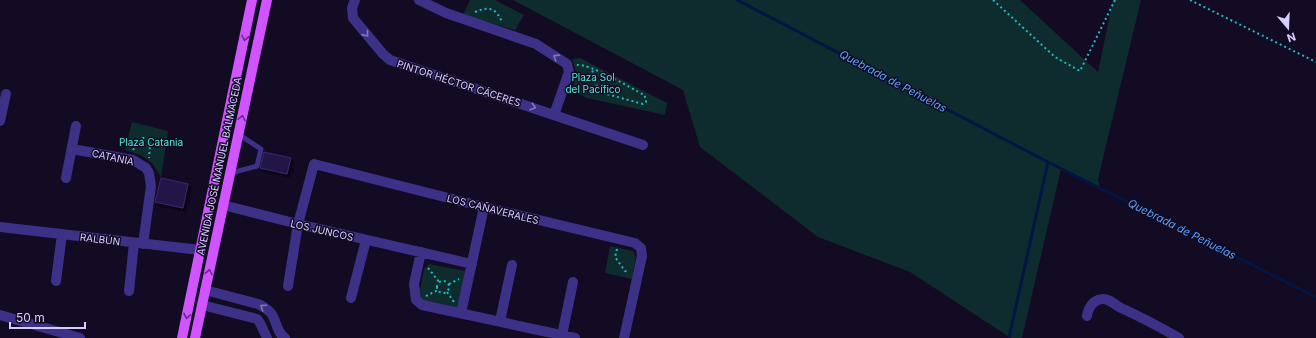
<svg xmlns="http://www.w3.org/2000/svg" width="1316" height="338" font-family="Inter,sans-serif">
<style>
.green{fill:#0e2c2e}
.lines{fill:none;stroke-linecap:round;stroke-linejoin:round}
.stream{stroke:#041543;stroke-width:3}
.building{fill:#241546;stroke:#3c2575;filter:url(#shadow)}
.path{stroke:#21bac0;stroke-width:2;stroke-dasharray:2 3;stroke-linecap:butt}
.lane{stroke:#3d3187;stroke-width:5}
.street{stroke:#3d3187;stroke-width:10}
.primary{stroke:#d054ff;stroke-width:10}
.oneway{stroke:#8377bd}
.oneway2{stroke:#672c86}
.labels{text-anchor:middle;stroke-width:3;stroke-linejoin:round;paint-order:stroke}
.park-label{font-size:10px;fill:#4cecd3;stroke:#120b23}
.street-label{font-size:10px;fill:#d8cdff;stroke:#120b23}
.water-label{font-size:11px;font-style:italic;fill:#5ba4ff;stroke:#120b23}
</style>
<defs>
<filter id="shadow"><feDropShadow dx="3" dy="3" stdDeviation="1" flood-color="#0009"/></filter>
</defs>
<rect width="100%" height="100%" fill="#120b23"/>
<path class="green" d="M 470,0 L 495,0 L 524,15 L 515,30 L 463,15 Z
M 513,0 L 1020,0 L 1098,72 L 1113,0 L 1141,0 L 1098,179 L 1100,188 L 1061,169 L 1022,338 L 1011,338 L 910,272 L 818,237 L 700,147 L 683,90 Z
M 580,58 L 667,103 L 665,115 L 587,98 L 572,90 L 576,72 L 572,59 Z
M 132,122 L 168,131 L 161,178 C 152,159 145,156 125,150 Z
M 610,246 L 633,251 L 636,257 L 632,279 L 605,273 Z
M 429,264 L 465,271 L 460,306 L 456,309 L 423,301 L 419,296 L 424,269 Z"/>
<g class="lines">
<path class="stream" d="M 737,0 L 1048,162 L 1009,338
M 1048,162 L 1316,297"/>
</g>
<path class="building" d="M 264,152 L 291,158 L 287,174 L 260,168 Z
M 161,178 L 188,184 L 183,208 L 155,202 Z"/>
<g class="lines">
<path class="path" d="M 993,0 L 1055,57 L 1080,71 L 1115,0
M 1190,0 L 1316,62
M 475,12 C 489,6 496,8 502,22
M 577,65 C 589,63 631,88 644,95 L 646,99 L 646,102 L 643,104 L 603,93 C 595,87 594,78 592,69
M 133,150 L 140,140 L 143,138 L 149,139 L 150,145 L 149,158
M 617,249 L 615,257 L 625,271 L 629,272
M 428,268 L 440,283
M437 287a6 6 0 1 1 12 0a6 6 0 1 1-12 0Z
M 449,284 L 459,279
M 447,292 L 454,302
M 426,296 L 438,290"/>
<path class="lane" d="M 231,173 L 257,166 L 261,149 L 238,134"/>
<path class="street" d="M 355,0 L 352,8 L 353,18 L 383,54 L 390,60 L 643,145
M 419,0 L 446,13 L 536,44 L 567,64 L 569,72 L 554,115
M 0,121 L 6,94
M 72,149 L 133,160 L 146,168 L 149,173 L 151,186 L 143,244
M 66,178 L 76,126
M 223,205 L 298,224 L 472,264
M 0,227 L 200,250
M 421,252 L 414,284 L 416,300 L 422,305 L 575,338
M 56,281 L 62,234
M 288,286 L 298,224 L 314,164 L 484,207 L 635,243 L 641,248 L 642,256 L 624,338
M 205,290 L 258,304 C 263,306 267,309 271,313 C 277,321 276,332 285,338
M 129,291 L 134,243
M 351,298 L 366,240
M 202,305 L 257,319 L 260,323 L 267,338
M 461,313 L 484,207
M 0,315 L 80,338
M 1087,316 C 1088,308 1093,300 1102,299 C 1109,298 1115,305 1121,308 C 1141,317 1160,327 1179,338
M 500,321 L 512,265
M 562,335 L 573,282"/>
<path class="primary" d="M 182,338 L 252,0
M 195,338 L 267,0"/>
</g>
<defs><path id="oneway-chevron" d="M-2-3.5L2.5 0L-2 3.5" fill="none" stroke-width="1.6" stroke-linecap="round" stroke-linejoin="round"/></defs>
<g class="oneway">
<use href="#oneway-chevron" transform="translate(366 34) rotate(51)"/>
<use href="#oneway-chevron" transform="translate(556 57) rotate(-147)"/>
<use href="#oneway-chevron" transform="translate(533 107) rotate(18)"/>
<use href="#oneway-chevron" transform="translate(263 307) rotate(-146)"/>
</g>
<g class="oneway2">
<use href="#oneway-chevron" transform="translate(245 38) rotate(101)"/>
<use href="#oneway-chevron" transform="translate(242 118) rotate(-77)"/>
<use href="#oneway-chevron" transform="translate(209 272) rotate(-79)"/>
<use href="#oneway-chevron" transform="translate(187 316) rotate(101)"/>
</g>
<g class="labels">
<g class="park-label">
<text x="593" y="81">Plaza Sol<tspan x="593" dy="12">del Pacífico</tspan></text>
<text x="151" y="146">Plaza Catania</text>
</g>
<g class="street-label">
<text transform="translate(459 83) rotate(18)" y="4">PINTOR HÉCTOR CÁCERES</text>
<text transform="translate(113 157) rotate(12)" y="4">CATANIA</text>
<text transform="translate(219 166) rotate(-78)" y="4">AVENIDA JOSÉ MANUEL BALMACEDA</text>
<text transform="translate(493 209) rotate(14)" y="4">LOS CAÑAVERALES</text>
<text transform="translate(322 230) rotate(13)" y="4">LOS JUNCOS</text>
<text transform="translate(100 239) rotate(7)" y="4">RALBÚN</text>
</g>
<g class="water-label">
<text transform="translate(893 81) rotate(28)" y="4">Quebrada de Peñuelas</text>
<text transform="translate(1182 229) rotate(27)" y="4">Quebrada de Peñuelas</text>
</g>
</g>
<g transform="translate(1288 28) rotate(161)" stroke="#120b23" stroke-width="3" paint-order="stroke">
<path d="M0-3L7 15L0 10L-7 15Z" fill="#d8cdff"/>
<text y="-6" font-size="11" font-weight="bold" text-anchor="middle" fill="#d8cdff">N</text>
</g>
<path d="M10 322v6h75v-6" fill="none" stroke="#d8cdff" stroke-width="2"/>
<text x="16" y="322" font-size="12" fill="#d8cdff" stroke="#120b23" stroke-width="3" paint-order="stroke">50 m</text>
</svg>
